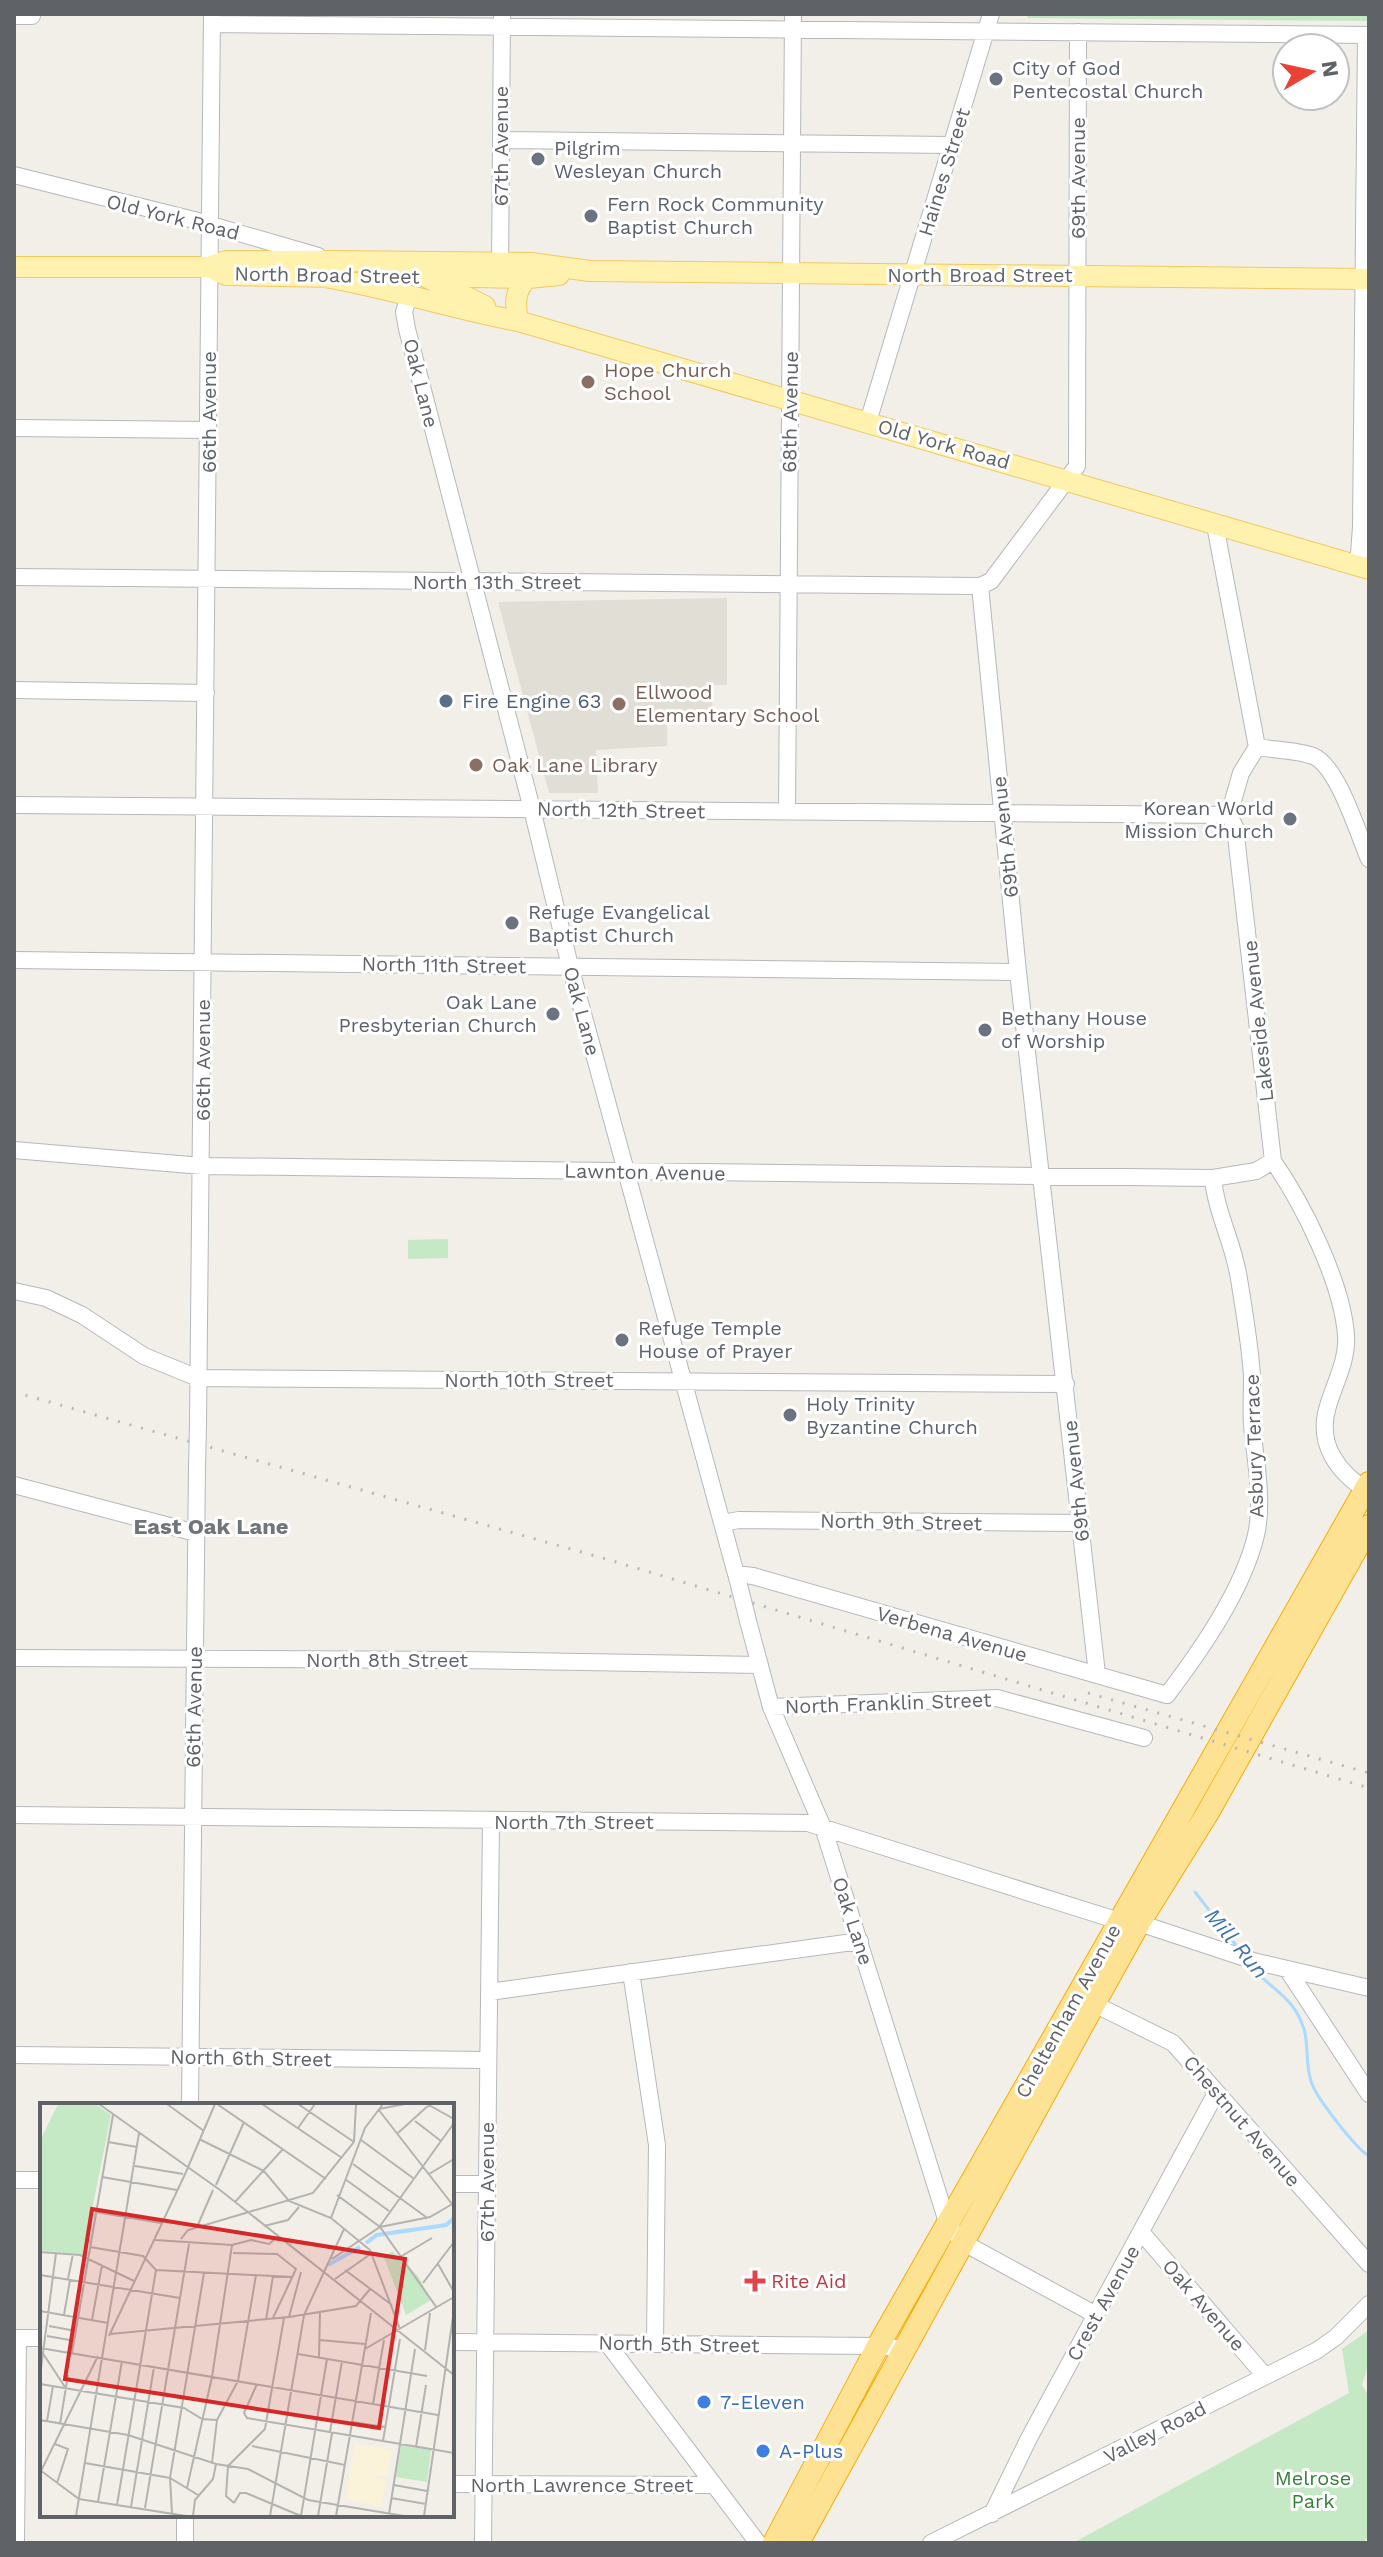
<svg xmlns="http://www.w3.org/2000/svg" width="1383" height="2557" font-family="'Work Sans',sans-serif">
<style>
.education{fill:#e1ded6}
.green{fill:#c5e8c5}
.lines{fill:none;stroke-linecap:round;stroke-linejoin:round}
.stream{stroke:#aadaff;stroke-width:3}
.minor-casing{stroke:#b5b8bc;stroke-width:18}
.major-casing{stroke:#f2c960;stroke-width:22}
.highway-casing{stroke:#f9ab00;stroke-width:24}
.minor{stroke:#fff;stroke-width:16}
.major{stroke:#fff2af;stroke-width:20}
.highway{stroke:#fde293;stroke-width:22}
.rail{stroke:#b6b7b8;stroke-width:3;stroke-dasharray:2 10;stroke-linecap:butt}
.minor-bridge-casing{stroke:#b5b8bc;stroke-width:18;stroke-linecap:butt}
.minor-bridge{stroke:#fff;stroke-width:16}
.worship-dot{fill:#6b7280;stroke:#fff;stroke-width:3}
.education-dot{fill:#8d6e63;stroke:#fff;stroke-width:3}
.service-dot{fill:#5c6f8a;stroke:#fff;stroke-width:3}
.health-dot{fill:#e0444e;stroke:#fff;stroke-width:3}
.shop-dot{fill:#3f7fe0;stroke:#fff;stroke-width:3}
.labels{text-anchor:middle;stroke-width:6;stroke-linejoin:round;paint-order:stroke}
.worship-label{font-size:20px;fill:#5b616d;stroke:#fff;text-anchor:start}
.street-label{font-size:20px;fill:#5f6368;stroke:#fff}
.education-label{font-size:20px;fill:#785e54;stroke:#fff;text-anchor:start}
.service-label{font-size:20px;fill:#4e5e75;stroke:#fff;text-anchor:start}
.health-label{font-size:20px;fill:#be3a42;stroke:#fff;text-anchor:start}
.shop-label{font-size:20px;fill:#366cbe;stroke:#fff;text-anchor:start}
.park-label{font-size:20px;fill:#348238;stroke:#fff}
.neighbourhood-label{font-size:22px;font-weight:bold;fill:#70757a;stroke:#fff}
.water-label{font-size:22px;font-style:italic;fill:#4174aa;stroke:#fff}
.inset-river{fill:none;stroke:#aadaff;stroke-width:4}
.inset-road{fill:none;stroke:#b3b3b1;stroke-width:2}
.view{fill:#d62828;fill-opacity:0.15;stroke:#d62828;stroke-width:4}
.inset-edge{fill:none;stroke:#5f6368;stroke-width:4}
</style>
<rect width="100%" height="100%" fill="#f1efe8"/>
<path class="education" d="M 727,598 L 727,685 L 713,685 L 712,723 L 667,722 L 667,746 L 596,750 L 598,793 L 549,793 L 498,602 Z"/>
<path class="green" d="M 1026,14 L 1369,14 L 1369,21 L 1028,18 Z
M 448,1239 L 448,1258 L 408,1259 L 408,1240 Z
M 1369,2330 L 1369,2363 L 1362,2385 L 1369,2396 L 1369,2535 L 1363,2543 L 1073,2543 L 1349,2393 L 1342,2349 Z"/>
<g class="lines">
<path class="stream" d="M 1195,1892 L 1239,1949
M 1253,1968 C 1272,1991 1293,1995 1304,2029 C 1309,2046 1305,2067 1312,2084 C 1317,2098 1356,2149 1369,2156"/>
<defs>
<path id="minor" d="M 14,16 L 32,16
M 212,24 L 1369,35
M 1078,32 L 1077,466 L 991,581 L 980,586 L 1018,972 L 1097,1674
M 501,140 L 952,145
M 14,175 L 194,220 L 318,256
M 500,272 L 502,14
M 409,295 L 404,312 L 407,329 L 532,809 L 570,966 L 739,1585
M 868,422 L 991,14
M 14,428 L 209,430
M 1215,525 L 1257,747 L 1241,773 L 1229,815 L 1235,827 L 1273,1161 C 1303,1204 1342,1282 1346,1335 C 1348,1360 1335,1382 1328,1406 C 1316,1444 1338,1473 1369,1492
M 1358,566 L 1361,527 L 1366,35
M 14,577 L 980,586
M 14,690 L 206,693
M 1257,747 C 1274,750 1297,750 1313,756 C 1338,766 1358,834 1369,859
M 14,805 L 1229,815
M 787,811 L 793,14
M 14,960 L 1018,972
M 14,1150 L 202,1166 L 1213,1178 L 1256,1171 L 1273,1161
M 14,1291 L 46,1298 L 82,1315 L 144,1356 L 198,1378 L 1066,1384
M 198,1424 L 212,14
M 14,1485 L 196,1533
M 722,1523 L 739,1520 L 1081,1523
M 736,1574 L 753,1576 L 1167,1695 C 1201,1650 1243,1590 1256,1535 C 1264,1500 1255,1460 1252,1425 C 1251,1409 1252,1392 1252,1376 C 1250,1344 1244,1310 1239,1279 C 1234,1244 1216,1213 1213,1178
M 748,1621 L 771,1707 L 824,1830 L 948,2225 L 964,2243 L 1096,2315
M 14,1658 L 461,1660 L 760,1665
M 771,1707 L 997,1698 L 1144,1738
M 14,1815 L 808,1823 L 1119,1921 L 1139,1923 L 1257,1962 L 1369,1988
M 1287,1969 L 1369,2094
M 631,1972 L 657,2145 L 655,2344
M 489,1992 L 860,1941
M 1094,2004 L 1173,2043 L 1369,2264
M 14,2055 L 488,2060
M 190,2105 L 197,1467
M 14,2180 L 42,2180
M 452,2184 L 487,2184
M 1142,2233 L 1265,2376
M 14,2338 L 42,2338
M 452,2342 L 878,2346 L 905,2349
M 607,2343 L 758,2543
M 452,2484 L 712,2485
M 992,2514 L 1029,2438 L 1216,2093
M 16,2543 L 18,2338
M 185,2543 L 185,2515
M 483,2543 L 491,1821
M 931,2543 L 1316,2351 L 1336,2337 L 1369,2304"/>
<path id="major" d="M 14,267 L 209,267 L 226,261 L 332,261 L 531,263 L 590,271 L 1369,279
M 209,267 L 226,275 L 336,277
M 424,276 L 528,278 L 559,275
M 324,277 C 390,288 453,309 518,321 L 1369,569
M 428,278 L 485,306
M 518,321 C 515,305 514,289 528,278"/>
<path id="highway" d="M 774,2543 L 878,2346 L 1369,1483
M 798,2543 L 1094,2004 L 1139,1923 L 1207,1814 L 1369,1526"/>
</defs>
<use href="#minor" class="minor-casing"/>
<use href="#major" class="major-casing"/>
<use href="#highway" class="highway-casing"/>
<use href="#minor" class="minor"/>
<use href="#major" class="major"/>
<use href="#highway" class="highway"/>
<path class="rail" d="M 14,1392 L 606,1559 L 1369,1788
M 1088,1693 L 1369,1773"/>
<defs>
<path id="minor-bridge" d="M 197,1467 L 198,1424
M 739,1585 L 748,1621"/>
</defs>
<use href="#minor-bridge" class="minor-bridge-casing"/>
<use href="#minor-bridge" class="minor-bridge"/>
</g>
<g class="worship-dot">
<circle cx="996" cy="79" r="8"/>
<circle cx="538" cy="159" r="8"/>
<circle cx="591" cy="216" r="8"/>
<circle cx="1290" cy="819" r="8"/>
<circle cx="512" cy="923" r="8"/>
<circle cx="553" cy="1014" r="8"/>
<circle cx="985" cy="1030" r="8"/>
<circle cx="622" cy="1340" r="8"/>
<circle cx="790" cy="1415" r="8"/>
</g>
<g class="education-dot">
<circle cx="588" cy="382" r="8"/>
<circle cx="619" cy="704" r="8"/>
<circle cx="476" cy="765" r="8"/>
</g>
<circle class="service-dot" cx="446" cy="701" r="8"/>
<path class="health-dot" d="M751 2269h8v8h8v8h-8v8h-8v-8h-8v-8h8z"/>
<g class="shop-dot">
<circle cx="704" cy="2402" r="8"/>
<circle cx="763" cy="2451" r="8"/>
</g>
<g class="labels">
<g class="worship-label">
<text x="1012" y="75">City of God<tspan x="1012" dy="23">Pentecostal Church</tspan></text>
<text x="554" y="155">Pilgrim<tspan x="554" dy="23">Wesleyan Church</tspan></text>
<text x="607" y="211">Fern Rock Community<tspan x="607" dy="23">Baptist Church</tspan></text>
<text x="1274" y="815" text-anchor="end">Korean World<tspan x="1274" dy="23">Mission Church</tspan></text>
<text x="528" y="919">Refuge Evangelical<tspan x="528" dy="23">Baptist Church</tspan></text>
<text x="537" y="1009" text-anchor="end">Oak Lane<tspan x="537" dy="23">Presbyterian Church</tspan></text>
<text x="1001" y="1025">Bethany House<tspan x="1001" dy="23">of Worship</tspan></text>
<text x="638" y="1335">Refuge Temple<tspan x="638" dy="23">House of Prayer</tspan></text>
<text x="806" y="1411">Holy Trinity<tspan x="806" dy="23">Byzantine Church</tspan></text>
</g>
<g class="street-label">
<text transform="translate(501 146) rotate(-90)" y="7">67th Avenue</text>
<text transform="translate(944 172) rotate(-73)" y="7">Haines Street</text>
<text transform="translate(1078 178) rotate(-90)" y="7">69th Avenue</text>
<text transform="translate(173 217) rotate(14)" y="7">Old York Road</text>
<text transform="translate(327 275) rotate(1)" y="7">North Broad Street</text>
<text x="980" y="282">North Broad Street</text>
<text transform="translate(421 383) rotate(76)" y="7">Oak Lane</text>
<text transform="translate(209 412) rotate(-90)" y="7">66th Avenue</text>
<text transform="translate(790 412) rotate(-89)" y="7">68th Avenue</text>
<text transform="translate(944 444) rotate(16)" y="7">Old York Road</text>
<text x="497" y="589">North 13th Street</text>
<text transform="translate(621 810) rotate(1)" y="7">North 12th Street</text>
<text transform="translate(1005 837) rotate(-96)" y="7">69th Avenue</text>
<text transform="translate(444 965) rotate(1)" y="7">North 11th Street</text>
<text transform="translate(582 1011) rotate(75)" y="7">Oak Lane</text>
<text transform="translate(1258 1021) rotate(-96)" y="7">Lakeside Avenue</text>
<text transform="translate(203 1060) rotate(-90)" y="7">66th Avenue</text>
<text transform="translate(645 1172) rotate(1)" y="7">Lawnton Avenue</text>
<text x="529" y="1387">North 10th Street</text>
<text transform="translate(1254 1446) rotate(-92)" y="7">Asbury Terrace</text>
<text transform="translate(1076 1481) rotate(-96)" y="7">69th Avenue</text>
<text transform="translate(901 1522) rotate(1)" y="7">North 9th Street</text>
<text transform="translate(952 1634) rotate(16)" y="7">Verbena Avenue</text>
<text x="387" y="1667">North 8th Street</text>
<text transform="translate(888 1703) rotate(-2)" y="7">North Franklin Street</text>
<text transform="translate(194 1707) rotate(-89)" y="7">66th Avenue</text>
<text x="574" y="1829">North 7th Street</text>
<text transform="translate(853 1921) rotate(72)" y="7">Oak Lane</text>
<text transform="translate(1068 2011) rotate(-61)" y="7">Cheltenham Avenue</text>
<text transform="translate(251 2058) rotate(1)" y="7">North 6th Street</text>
<text transform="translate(1242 2121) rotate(49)" y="7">Chestnut Avenue</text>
<text transform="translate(487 2182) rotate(-90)" y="7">67th Avenue</text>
<text transform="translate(1103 2303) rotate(-61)" y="7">Crest Avenue</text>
<text transform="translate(1204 2305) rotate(49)" y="7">Oak Avenue</text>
<text transform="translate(679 2344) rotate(1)" y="7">North 5th Street</text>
<text transform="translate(1155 2432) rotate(-27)" y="7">Valley Road</text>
<text x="582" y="2492">North Lawrence Street</text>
</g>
<g class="education-label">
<text x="604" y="377">Hope Church<tspan x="604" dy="23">School</tspan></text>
<text x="635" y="699">Ellwood<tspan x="635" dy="23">Elementary School</tspan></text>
<text x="492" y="772">Oak Lane Library</text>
</g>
<g class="service-label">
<text x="462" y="708">Fire Engine 63</text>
</g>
<g class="health-label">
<text x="771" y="2288">Rite Aid</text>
</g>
<g class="shop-label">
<text x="720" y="2409">7-Eleven</text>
<text x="779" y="2458">A-Plus</text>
</g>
<g class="park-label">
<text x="1313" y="2485">Melrose<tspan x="1313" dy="23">Park</tspan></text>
</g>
<g class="neighbourhood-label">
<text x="211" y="1534">East Oak Lane</text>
</g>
<g class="water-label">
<text transform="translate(1237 1943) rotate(50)" y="8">Mill Run</text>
</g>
</g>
<g transform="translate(40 2103)">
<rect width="414" height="414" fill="#f1efe8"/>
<path d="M 18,1 L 55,1 L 71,12 L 43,152 L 0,147 L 0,38 ZM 330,142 L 344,155 L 352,148 L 378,173 L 391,197 L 366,212 L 345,157 ZM 361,342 L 391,347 L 387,379 L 356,374 Z" fill="#c5e8c5"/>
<path d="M 315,341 L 352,347 L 347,373 L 327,371 L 346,377 L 341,404 L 306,396 Z" fill="#fbf3d9"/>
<path class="inset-river" d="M 326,140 L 337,132 L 406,122 L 414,115M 288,162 L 320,144"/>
<path class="inset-road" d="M 59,1 L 180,87 L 414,272M 127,1 L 164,28M 177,1 L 286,76M 222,1 L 302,55M 258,1 L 314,39M 387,1 L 414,16M 338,6 L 412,101M 339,6 L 365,1M 375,18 L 401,38M 258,25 L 275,1M 358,30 L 390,1M 159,36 L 224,68 L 249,98 L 291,115 L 330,147 L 360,226M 321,37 L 373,75M 68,39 L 97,44M 313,61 L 386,114M 95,63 L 143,71M 146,69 L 175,1M 389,71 L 414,56M 62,74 L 137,87M 305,76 L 349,108M 176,82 L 204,19M 297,92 L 340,124 L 397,205M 195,99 L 243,46M 56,109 L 121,120M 291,115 L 325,25 L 343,1M 224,123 L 248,117 L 259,104M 340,123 L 414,20M 157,124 L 173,87M 141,136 L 148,127 L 273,90 L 314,39 L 316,1M 115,137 L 192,142 L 211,137 L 229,141 L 236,135M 50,144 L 103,153 L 116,167 L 252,174M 0,149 L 40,152 L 94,178M 193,150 L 237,151 L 256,166 L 233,215M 360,154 L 392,135M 292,156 L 340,124 L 390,114 L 414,100M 398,161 L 414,189M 305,167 L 352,202M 0,172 L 140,195M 28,176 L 33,151M 295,176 L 332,150M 383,180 L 414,139M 0,208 L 68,220M 24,212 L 30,177M 249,214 L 261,169M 52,217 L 62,162M 226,217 L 233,173M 9,223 L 36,228M 70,231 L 249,214 L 316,203 L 330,186M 7,233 L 35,238M 69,233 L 146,69M 279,237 L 325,241M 0,245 L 398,312M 325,246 L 414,194M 385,247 L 390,210M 2,249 L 25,284M 32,250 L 73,12M 258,251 L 387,273M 279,254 L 280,208M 0,273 L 16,150M 0,281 L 144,305 L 162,316 L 177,317M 217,281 L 204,310 L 207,315 L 414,350M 333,301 L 344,237M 0,317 L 88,332 L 176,361 L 208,366 L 268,397 L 364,413M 7,318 L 13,283M 312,319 L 345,324M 20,321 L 28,272M 290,329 L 302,258M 343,338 L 360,236M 15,341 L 28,346 L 17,380M 212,343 L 305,362M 376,344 L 386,282M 45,360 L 130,375 L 158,392M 172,360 L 177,317 L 198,278 L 216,172M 0,367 L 39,396 L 146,413M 0,370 L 58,253M 354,382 L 387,388M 147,385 L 172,274 L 192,142M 351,395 L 386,401M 58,399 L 82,258M 194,400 L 186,393 L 188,363 L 225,326 L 244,215M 194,400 L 200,390 L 206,390 L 261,413M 77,402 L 116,167M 91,404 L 114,264M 105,405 L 149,141M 132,410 L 130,375 L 164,170M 349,411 L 375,246M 36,413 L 99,30M 153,413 L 155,397 L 173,376 L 176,361M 230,413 L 264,212 L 304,126M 261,413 L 287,256M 278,413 L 292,330M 296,413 L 331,210M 384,413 L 414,207"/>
<path class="view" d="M 52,106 L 365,156 L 339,325 L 25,276 Z"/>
<rect width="414" height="414" class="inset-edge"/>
</g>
<rect width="1383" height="2557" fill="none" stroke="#5f6368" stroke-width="32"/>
<g transform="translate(1311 72) rotate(81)"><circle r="38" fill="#ffffff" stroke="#bfc1c3" stroke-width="2"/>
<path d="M0-6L14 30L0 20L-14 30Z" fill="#ea4335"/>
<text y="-12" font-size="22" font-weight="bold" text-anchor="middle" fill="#5f6368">N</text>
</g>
</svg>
